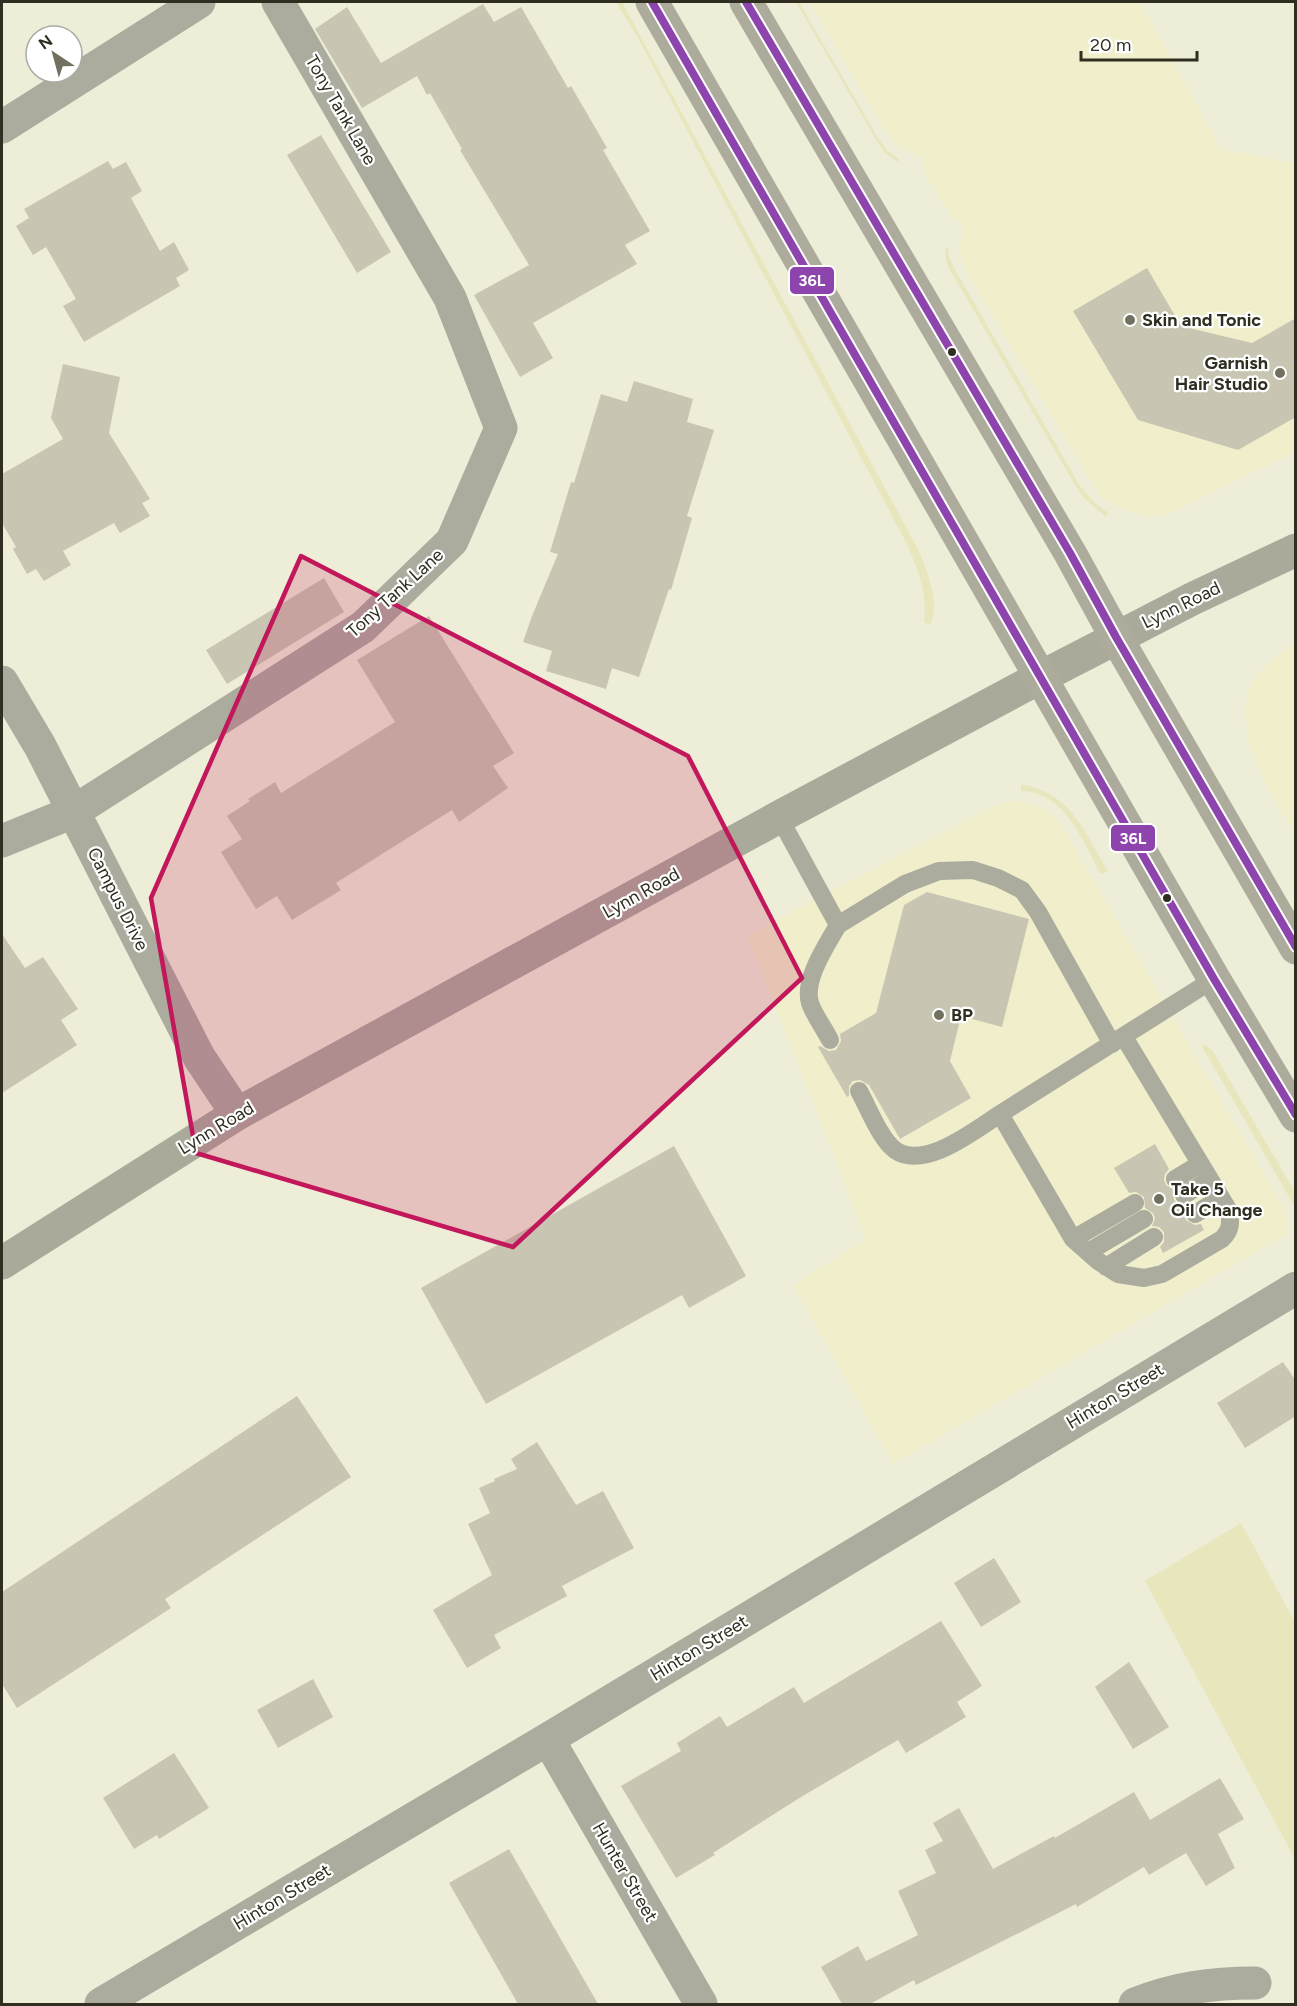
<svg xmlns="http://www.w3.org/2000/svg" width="1297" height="2006" font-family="Figtree,sans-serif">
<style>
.built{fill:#f0eecb}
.green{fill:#e8e6bc}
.building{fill:#c8c6b2}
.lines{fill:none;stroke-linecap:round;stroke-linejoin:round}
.service{stroke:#abab9e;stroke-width:18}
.minor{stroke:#abab9e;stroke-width:33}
.secondary{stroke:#aaaa9b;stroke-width:33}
.primary{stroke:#adac9c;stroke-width:33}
.bus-1-casing{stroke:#fff;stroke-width:12}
.bus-1{stroke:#8e44ad;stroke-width:8}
.marked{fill:#c2185b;fill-opacity:0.2;stroke:#c2185b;stroke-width:4.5;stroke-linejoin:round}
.poi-dot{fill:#727160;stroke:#fff;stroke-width:2}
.bus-dot{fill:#2f2e20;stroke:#fff;stroke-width:2}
.labels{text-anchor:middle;stroke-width:4.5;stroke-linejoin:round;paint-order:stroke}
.street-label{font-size:18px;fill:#2f2e20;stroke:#fff}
.poi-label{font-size:18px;font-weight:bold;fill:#2f2e20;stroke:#fff;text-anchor:start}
.line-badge{stroke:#fff;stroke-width:2}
.badge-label{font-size:16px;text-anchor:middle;font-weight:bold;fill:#fff}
</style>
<rect width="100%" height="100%" fill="#eeedd8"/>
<path class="built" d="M 810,2 L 1140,2 L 1221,149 L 1295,164 L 1295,452 L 1165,515 L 1152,517 L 1133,512 L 1115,506 L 1104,499 L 1095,488 L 966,271 L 960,256 L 960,243 L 964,225 L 953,219 L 922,170 L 924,157 L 901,149 L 886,132 Z
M 1295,643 L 1295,835 L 1269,791 L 1255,759 L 1248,740 L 1245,708 L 1247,697 L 1251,685 L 1260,672 L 1281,652 Z
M 1018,801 L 1047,810 L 1059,821 L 1283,1207 L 1288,1221 L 1285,1235 L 893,1464 L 793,1285 L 866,1239 L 747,935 L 986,810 L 1005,802 Z"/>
<path class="green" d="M 616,2 L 622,2 L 920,553 C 927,573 941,604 930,625 L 924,622 C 928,595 918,571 908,546 L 639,40 Z
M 796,2 L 799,2 L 878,138 L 887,150 L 899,159 L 898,162 L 885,153 L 878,143 Z
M 945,248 L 948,248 L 949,257 L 953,266 L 1080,486 L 1095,503 L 1108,513 L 1106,517 L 1083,497 L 1072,480 L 949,268 L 946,260 Z
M 1021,784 C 1072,794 1083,830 1108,871 L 1101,874 C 1083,842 1065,791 1021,791 Z
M 1201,1045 L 1205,1045 L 1212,1050 L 1295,1192 L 1295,1207 Z
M 1241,1523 L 1295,1622 L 1295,1859 L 1145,1581 Z"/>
<path class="building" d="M 483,4 L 494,22 L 521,7 L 568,88 L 571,86 L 607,148 L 603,150 L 650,231 L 625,245 L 637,264 L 533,323 L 553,358 L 520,377 L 474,295 L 529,265 L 460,150 L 462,149 L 430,93 L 427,95 L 417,76 L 362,108 L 315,29 L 347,7 L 381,63 Z
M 321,135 L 391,252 L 357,273 L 287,155 Z
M 108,161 L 113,169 L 126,162 L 142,191 L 131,198 L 160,251 L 174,242 L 189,270 L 176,278 L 180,286 L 84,342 L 63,306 L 76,299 L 46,247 L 33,255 L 16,226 L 29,218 L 24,209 Z
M 1147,268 L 1181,326 L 1252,343 L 1296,318 L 1296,417 L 1238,450 L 1138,420 L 1073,311 Z
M 63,364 L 120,377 L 109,433 L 150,499 L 142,503 L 150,516 L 120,533 L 114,523 L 63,551 L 71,565 L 44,581 L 36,569 L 27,574 L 13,549 L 16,547 L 2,523 L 2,474 L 63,439 L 51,418 Z
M 634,381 L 693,399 L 687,422 L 714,430 L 687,516 L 692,518 L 671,590 L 669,589 L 639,677 L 612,668 L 606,689 L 546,671 L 552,651 L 523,642 L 532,616 L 558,554 L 550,552 L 571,482 L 574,483 L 601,394 L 627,402 Z
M 324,578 L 344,612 L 227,684 L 206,650 Z
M 429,616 L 514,753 L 493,766 L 508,788 L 459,822 L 452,810 L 336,883 L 341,890 L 292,920 L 277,896 L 256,909 L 221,852 L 242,839 L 227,816 L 250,801 L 248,799 L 275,782 L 281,793 L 395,722 L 357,660 Z
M 927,892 L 1029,919 L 1002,1027 L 961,1016 L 950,1061 L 971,1098 L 900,1139 L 869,1085 L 860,1080 L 853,1081 L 849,1086 L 849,1096 L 847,1097 L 818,1047 L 820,1046 L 829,1051 L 836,1050 L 841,1041 L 840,1034 L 876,1013 L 904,905 Z
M 2,934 L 25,968 L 43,957 L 78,1009 L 61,1020 L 77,1045 L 2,1093 Z
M 1155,1144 L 1169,1169 L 1165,1174 L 1164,1180 L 1166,1185 L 1174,1190 L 1174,1200 L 1179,1205 L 1188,1205 L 1184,1214 L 1186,1220 L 1195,1225 L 1201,1224 L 1204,1230 L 1163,1253 L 1160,1247 L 1164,1242 L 1164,1232 L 1159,1227 L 1152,1226 L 1155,1218 L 1153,1213 L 1145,1208 L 1144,1197 L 1136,1192 L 1129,1193 L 1114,1168 Z
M 674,1146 L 746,1276 L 689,1308 L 682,1295 L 486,1404 L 421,1288 Z
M 1283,1362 L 1296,1381 L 1296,1416 L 1245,1448 L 1217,1403 Z
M 297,1396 L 351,1477 L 165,1599 L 171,1608 L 17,1708 L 2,1684 L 2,1592 Z
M 537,1442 L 576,1505 L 603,1491 L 634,1548 L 562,1586 L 567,1596 L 494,1635 L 501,1648 L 467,1668 L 433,1610 L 492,1575 L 468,1524 L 490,1513 L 479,1488 L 495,1481 L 494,1479 L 517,1469 L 511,1459 Z
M 994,1558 L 1021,1602 L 981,1627 L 954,1583 Z
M 941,1621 L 982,1686 L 957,1702 L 966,1717 L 906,1753 L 898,1740 L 801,1797 L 713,1853 L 715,1855 L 676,1878 L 621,1786 L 681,1751 L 677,1743 L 720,1716 L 727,1727 L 794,1687 L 804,1703 Z
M 1129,1662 L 1169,1727 L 1133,1749 L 1095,1687 Z
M 313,1679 L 333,1717 L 278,1748 L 257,1710 Z
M 174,1753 L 209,1808 L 159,1839 L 157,1835 L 134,1849 L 103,1798 Z
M 1220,1778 L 1244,1819 L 1218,1834 L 1235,1868 L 1206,1886 L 1186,1853 L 1149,1875 L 1144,1867 L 1077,1907 L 1076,1904 L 916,1985 L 914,1980 L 870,2004 L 842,2004 L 821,1967 L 858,1946 L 866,1961 L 918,1935 L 898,1891 L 936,1873 L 925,1850 L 943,1841 L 933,1823 L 959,1808 L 993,1869 L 1054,1836 L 1055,1838 L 1134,1792 L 1150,1820 Z
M 509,1849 L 544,1910 L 598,2004 L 518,2004 L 449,1883 Z"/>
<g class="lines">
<path class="service" d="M 779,817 L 838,925 L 905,884 L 939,871 L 973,870 L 998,878 L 1022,890 L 1038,912 L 1112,1044
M 1124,1037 L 1229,1211 C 1231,1223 1231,1230 1222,1239 L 1162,1274 L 1144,1278 L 1118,1274 L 1098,1261 L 1073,1239 L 1000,1114 L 1214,979
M 830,1040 C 824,1028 814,1015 810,1003 C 803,979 827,945 838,925
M 859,1091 C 868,1107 880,1139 895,1150 C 924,1171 975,1130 1000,1114
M 1175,1179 L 1200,1164
M 1184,1195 L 1209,1180
M 1195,1214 L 1221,1198
M 1073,1239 L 1135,1203
M 1088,1252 L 1144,1219
M 1106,1267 L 1154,1237"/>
<path class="minor" d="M 2,127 L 199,2
M 2,682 L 40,746 L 199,1057 L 237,1114
M 2,841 L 73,812 L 363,627 L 452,541 L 501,428 L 450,298 L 278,2
M 548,1739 L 701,2004
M 101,2004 L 548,1739 L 1296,1288
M 1135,2004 C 1174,1988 1212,1983 1255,1983"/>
<path class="secondary" d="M 2,1263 L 237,1114 L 779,817 L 1041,677 L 1192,599 L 1296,550"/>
<path class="primary" d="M 652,2 L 1214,979 L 1296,1116
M 746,2 L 1070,553 L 1116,637 L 1296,948"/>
<defs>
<path id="bus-1" d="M 652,2 L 1214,979 L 1296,1115
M 746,2 L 1070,553 L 1116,637 L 1296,947"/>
</defs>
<use href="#bus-1" class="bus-1-casing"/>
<use href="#bus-1" class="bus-1"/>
</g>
<path class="marked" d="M 301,556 L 688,756 L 802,978 L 513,1247 L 196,1153 L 151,898 Z"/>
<g class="poi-dot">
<circle cx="1130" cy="320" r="6"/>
<circle cx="1280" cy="373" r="6"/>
<circle cx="939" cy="1015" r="6"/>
<circle cx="1159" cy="1199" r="6"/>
</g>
<g class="bus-dot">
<circle cx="952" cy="352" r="5"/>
<circle cx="1167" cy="898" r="5"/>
</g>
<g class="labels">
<g class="street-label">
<text transform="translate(341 110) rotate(60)" y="6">Tony Tank Lane</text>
<text transform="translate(395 593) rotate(-42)" y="6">Tony Tank Lane</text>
<text transform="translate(1181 605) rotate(-26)" y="6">Lynn Road</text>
<text transform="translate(641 893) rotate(-29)" y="6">Lynn Road</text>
<text transform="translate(118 899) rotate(63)" y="6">Campus Drive</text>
<text transform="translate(216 1128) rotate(-31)" y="6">Lynn Road</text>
<text transform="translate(1115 1396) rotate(-31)" y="6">Hinton Street</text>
<text transform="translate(699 1648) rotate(-31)" y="6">Hinton Street</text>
<text transform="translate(625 1872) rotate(60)" y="6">Hunter Street</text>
<text transform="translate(282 1897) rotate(-31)" y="6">Hinton Street</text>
</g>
<g class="poi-label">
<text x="1142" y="326">Skin and Tonic</text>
<text x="1268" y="369" text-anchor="end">Garnish<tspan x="1268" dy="21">Hair Studio</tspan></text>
<text x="951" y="1021">BP</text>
<text x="1171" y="1195">Take 5<tspan x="1171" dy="21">Oil Change</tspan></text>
</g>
</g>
<g class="line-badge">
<rect x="789" y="266" width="46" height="29" rx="6" fill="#8e44ad"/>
<rect x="1110" y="824" width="46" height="28" rx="6" fill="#8e44ad"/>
</g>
<g class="badge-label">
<text x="812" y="286">36L</text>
<text x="1133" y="844">36L</text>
</g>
<rect width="1297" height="2006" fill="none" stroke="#2f2e20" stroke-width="6"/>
<g transform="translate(54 54) rotate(324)"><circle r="28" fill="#ffffff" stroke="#acaba6" stroke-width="1.5"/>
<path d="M0-4.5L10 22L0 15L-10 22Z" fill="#727160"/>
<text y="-9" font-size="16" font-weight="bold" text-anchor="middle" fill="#2f2e20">N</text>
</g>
<path d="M1081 51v9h116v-9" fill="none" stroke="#2f2e20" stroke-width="3"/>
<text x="1090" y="51" font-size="18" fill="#2f2e20" stroke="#ffffff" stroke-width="4.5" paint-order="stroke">20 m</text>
</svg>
